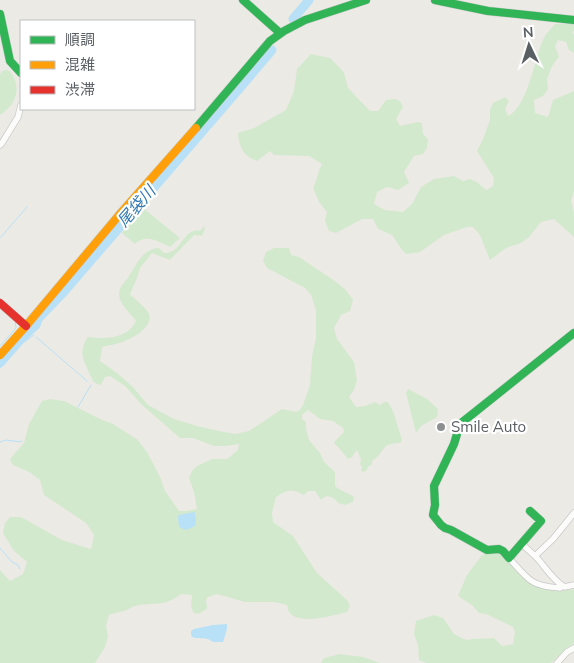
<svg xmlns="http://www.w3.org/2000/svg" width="574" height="663" font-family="Mulish,'Noto Sans JP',sans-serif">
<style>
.green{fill:#d3e9ce}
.water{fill:#b8e0f7}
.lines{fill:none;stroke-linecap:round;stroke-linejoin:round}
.stream{stroke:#b8e0f7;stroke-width:1}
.river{stroke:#b8e0f7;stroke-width:9}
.street-casing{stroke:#c8c8c8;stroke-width:7}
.fast-casing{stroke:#c9c9c9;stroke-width:9}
.slow-casing{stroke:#c9c9c9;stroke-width:9}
.jam-casing{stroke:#c9c9c9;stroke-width:9}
.street{stroke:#fcfcfb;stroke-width:5.5}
.fast{stroke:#30b455;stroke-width:8}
.slow{stroke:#ff9f0a;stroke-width:8}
.jam{stroke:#e5322d;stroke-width:8}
.poi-dot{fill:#8d9091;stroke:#fff;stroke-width:2}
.labels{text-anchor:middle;stroke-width:4.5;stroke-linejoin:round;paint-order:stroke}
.poi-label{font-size:15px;fill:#5a5f64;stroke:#fff;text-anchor:start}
.water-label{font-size:16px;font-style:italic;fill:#3379b1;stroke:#fff}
</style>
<rect width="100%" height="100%" fill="#eceae5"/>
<path class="green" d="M 555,24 L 574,24 L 574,31 L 572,32 L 574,35 L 574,53 L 569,50 L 566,42 L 558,40 L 555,46 L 559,57 L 552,66 L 547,79 L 548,89 L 543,96 L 534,100 L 535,113 L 548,117 L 553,100 L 574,91 L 574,191 L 571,201 L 574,213 L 574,237 L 554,219 L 541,222 L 529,237 L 521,243 L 506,248 L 490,260 L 480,235 L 473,227 L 467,227 L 444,235 L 420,252 L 406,254 L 402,250 L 392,235 L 378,229 L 373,219 L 362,219 L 336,233 L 329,231 L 325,221 L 327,212 L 319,202 L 313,188 C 317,181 318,171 322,164 L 309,156 L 274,155 L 270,151 L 257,161 C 243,156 239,147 238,133 L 254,128 L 286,110 L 294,91 L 297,69 L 311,54 L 330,58 L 340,68 L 344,73 L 348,88 L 370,111 L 378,111 L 386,100 L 395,99 L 400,101 L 403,107 L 396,119 L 400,126 L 418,122 L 422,123 L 423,134 L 428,139 L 427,148 L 423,154 L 414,156 L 404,172 L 409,183 L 398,190 L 387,187 L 377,192 L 374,204 L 385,210 L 403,212 L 412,204 L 421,187 L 434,179 L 454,176 L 463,181 L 470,179 L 477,182 L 486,190 L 493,186 L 494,178 L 477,151 L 483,139 L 490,120 L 490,110 L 493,103 L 505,97 L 509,101 L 505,109 L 508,116 C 528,106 534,60 543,40 C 545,34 551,29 555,24 Z
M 6,70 L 10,71 C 22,87 17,104 0,115 L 0,74 L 2,71 Z
M 143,208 L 180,238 L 170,247 C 159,242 146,233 135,244 L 122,233 Z
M 204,226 L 205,228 L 202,236 L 194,235 L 170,260 L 152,253 L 140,268 L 137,278 L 130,294 C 135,300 146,307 149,314 C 153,326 135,337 125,341 C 118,344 109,345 102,347 L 100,361 L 117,373 L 133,387 L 148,405 L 174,419 L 197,426 L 219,431 L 235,434 L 249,431 L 282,409 L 296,412 L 300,410 L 303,405 L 310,385 L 312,356 L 316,338 L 316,310 L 311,295 L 305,288 L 267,268 L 263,261 L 266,252 L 274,248 L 289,248 L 291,255 L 299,257 L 332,279 L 345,289 L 353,300 L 350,311 L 341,315 L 334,328 L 337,339 L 354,362 L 357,380 L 354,390 L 349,397 L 356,407 L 365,406 L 375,402 L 380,405 L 384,402 L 388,402 L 393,411 L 402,440 L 400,443 C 380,443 386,452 372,461 L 372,464 L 368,467 L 367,470 L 364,472 L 361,471 L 362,467 L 360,464 L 361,460 L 357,450 L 352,457 L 348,459 L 339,448 L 334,443 L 335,441 L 344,432 L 343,428 L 333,421 L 320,419 L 308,410 L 302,415 L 302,419 L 306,422 L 306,429 L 309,440 L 320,453 L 324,462 L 335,472 L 335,486 C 342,492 347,492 354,497 L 353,502 L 345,505 L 338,503 C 335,498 332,497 326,496 L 321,500 L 315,491 L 308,491 L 304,495 C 292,488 286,490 276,497 L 272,513 L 273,522 L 293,536 L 317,573 L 348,601 L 350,606 L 347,612 C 334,615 299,626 289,612 C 288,611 288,607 287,605 L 274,602 L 245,602 L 217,594 L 208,597 L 206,600 L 207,608 C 203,612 195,618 192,609 C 190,606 192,600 192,595 L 181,594 C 166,607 152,602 135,606 C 131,607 128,610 124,611 C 119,612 114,613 109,615 L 106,626 L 108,637 L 105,647 L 95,663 L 0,663 L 0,570 L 10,581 L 23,574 L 27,562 L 14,551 L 3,533 L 5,523 L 10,517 L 21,517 L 62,540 L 91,549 L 94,535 L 86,523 L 44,495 L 40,480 L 29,472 L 13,465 L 10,459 L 24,443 L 29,424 L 42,401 L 50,399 L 64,401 L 100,419 L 113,424 L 138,440 L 147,452 L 161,479 L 165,491 L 179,511 L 187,511 L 197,509 L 194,492 L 189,478 L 192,471 L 197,466 L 212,459 L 227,459 L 238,450 L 239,444 L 227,446 L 214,446 L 193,438 L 180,438 L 142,405 L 125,386 L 110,376 L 105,377 L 101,385 C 97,384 96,384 93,381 C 92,379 83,360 83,357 C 81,351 84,342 88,337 C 106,339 127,339 136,321 C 130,313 119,304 119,294 C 119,286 125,282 129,276 C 137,264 142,249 159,248 L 164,253 C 181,255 183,227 200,231 Z
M 408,389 L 427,399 L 438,409 L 437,417 L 421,426 L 416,433 L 406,393 Z
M 496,551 L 530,583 L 561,591 L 574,589 L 574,643 L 562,652 L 551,663 L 426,663 L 419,660 L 418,645 L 414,634 L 416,621 L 434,615 L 443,618 L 454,634 L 466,640 C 475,638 484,639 494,638 L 502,646 L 513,644 L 515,632 L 513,627 L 486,614 L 479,613 L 473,606 L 458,596 L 467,575 L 482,555 Z
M 340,654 L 363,657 L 380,663 L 321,663 L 324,658 Z"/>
<path class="water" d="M 194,512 L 195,513 L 196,519 L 195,526 L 186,530 L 179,527 L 178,517 L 179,515 Z
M 227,624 L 227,629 L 223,642 L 213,642 C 206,636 200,640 192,637 L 191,634 L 191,631 L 194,629 L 213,625 Z"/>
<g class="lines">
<path class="stream" d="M 0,238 L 27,207
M 28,331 L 31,333
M 36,337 L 87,381
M 0,346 L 16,328 L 15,320
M 0,368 L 20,345 L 34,335
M 78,407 L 91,385
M 0,442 L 6,440 L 21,442 L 22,441
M 0,548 L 12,562 L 18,565 L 20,569"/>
<path class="river" d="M 293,19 L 309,0
M 0,363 L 21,339 L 36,325 L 38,319 L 62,294 L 239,89 L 272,50"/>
<defs>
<path id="street" d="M 0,145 L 2,143 L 18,117 L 21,105
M 522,544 C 527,549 532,553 537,558 C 546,568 552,579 564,587 L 574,585
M 535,556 L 553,539 L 574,513
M 509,558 C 515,565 522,573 529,579 C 537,586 550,587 560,588 L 562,585
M 557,663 L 567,652 L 574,648"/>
<path id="fast" d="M 243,0 L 280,33
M 435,0 L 488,11 L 574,20
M 0,14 L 10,61 L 21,73
M 196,128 L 270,41 L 284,31 L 305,20 L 366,0
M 530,511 L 541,521 L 509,558 L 503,551 L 499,549 L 487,550 L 451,530 L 445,528 L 441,525 L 433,515 L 435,505 L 434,486 L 454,444 L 460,424 L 574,333"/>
<path id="slow" d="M 0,355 L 26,326 L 120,214 L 196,128"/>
<path id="jam" d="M 0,303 L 26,326"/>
</defs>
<use href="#street" class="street-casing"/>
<use href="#fast" class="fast-casing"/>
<use href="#slow" class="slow-casing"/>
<use href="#jam" class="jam-casing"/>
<use href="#street" class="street"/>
<use href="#fast" class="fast"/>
<use href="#slow" class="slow"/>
<use href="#jam" class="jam"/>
</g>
<circle class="poi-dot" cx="441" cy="427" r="5"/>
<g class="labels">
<g class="poi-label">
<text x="451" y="432">Smile Auto</text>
</g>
<g class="water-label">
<text transform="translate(136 206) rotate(-49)" y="6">尾袋川</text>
</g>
</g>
<rect x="20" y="20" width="175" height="90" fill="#ffffff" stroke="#bdbfc1"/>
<rect x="30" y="36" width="25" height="8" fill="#30b455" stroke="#bdbfc1"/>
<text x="65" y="45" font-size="15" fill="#5a5f64">順調</text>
<rect x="30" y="61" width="25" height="8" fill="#ff9f0a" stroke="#bdbfc1"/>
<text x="65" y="70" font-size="15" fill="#5a5f64">混雑</text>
<rect x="30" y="86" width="25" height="8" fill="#e5322d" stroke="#bdbfc1"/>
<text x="65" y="95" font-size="15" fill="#5a5f64">渋滞</text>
<g transform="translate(529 45) rotate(356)" stroke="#ffffff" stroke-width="4" paint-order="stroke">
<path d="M0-4L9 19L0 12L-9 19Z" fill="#5a5f64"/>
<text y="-8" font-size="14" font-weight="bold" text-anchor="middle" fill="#5a5f64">N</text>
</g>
</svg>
